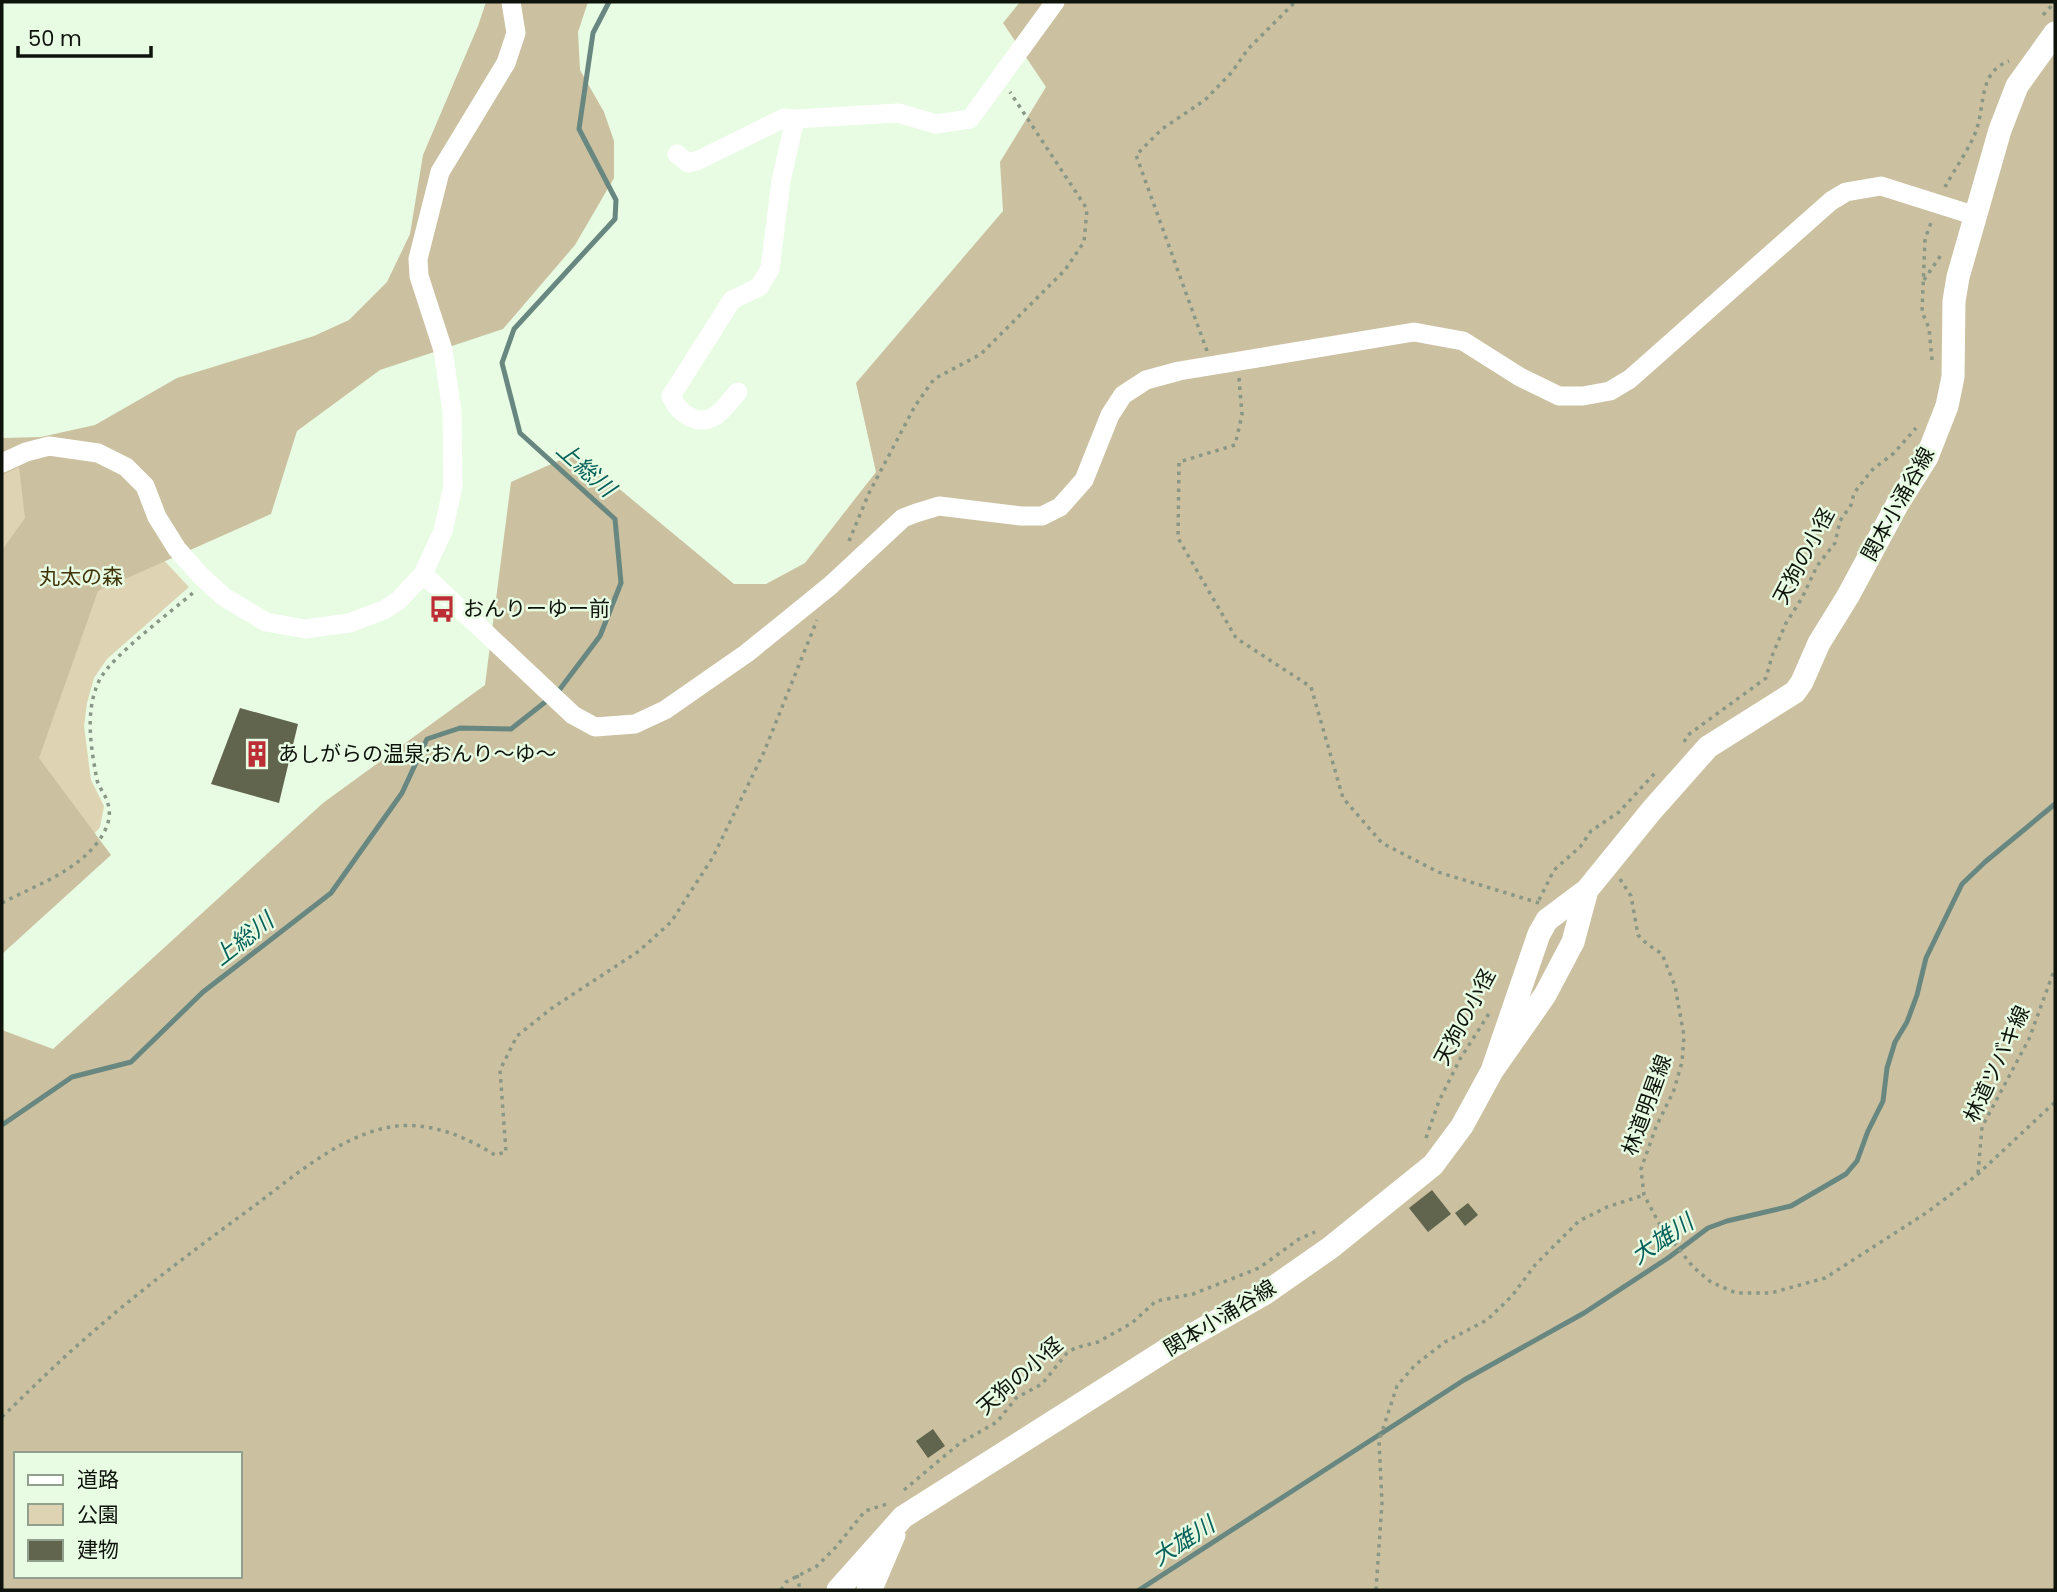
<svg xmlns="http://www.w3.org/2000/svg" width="2057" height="1592" font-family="Poppins,'Noto Sans JP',sans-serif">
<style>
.green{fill:#ded4b3}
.forest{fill:#cbc1a0;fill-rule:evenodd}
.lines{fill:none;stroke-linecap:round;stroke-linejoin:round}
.stream{stroke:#688780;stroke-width:5}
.building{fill:#61654e}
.path{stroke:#899786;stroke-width:3.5;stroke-dasharray:3.5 5;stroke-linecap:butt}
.minor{stroke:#fff;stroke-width:19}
.major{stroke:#fff;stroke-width:23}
.labels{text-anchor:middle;stroke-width:5;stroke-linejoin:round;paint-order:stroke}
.street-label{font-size:21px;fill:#0e140c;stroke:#e8fbe3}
.park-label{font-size:21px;fill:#3f3307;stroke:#e8fbe3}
.poi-label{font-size:21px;fill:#0e140c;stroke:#e8fbe3;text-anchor:start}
.water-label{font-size:23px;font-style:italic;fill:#08615a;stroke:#e8fbe3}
</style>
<rect width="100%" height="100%" fill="#e8fbe3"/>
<path class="green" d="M 19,466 L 156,552 L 189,587 L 107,659 L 94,678 L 87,703 L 84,726 L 91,780 L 104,806 L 100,827 L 80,851 L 2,895 L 2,474 Z"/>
<path class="forest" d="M 486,2 L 588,2 L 578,32 L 580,70 L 604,112 L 614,141 L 614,178 L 575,245 L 503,329 L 380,370 L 297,431 L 271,514 L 98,591 L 39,758 L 111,855 L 2,954 L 2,550 L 25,518 L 19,467 L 2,475 L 2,438 L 41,437 L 95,425 L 177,378 L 314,336 L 349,320 L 387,282 L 410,234 L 423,155 L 478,26 Z
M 1020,2 L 2055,2 L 2055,1590 L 2,1590 L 2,1030 L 53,1049 L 323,803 L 485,685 L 511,482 L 576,453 L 734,584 L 766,584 L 805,563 L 876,472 L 856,383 L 1003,211 L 1000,162 L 1046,87 L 1003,23 ZM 16,1454 L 240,1454 L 240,1576 L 16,1576 Z"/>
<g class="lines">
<path class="stream" d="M 557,693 L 600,636 L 621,583 L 615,519 L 520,433 L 502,363 L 514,329 L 615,219 L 616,200 L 579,129 L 593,33 L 609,2
M 2,1125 L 72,1077 L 131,1062 L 203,992 L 331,893 L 402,793 L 427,739 L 460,728 L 511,729 L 549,699
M 1139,1590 L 1464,1380 L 1584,1313 L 1668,1258 L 1708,1228 L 1727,1221 L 1791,1206 L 1846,1174 L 1857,1161 L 1868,1131 L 1883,1101 L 1887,1068 L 1895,1042 L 1907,1022 L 1917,995 L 1926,958 L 1962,884 L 1985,862 L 2055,804"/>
</g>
<path class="building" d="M 240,708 L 298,724 L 279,803 L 211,784 Z
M 1432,1190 L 1451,1214 L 1428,1232 L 1409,1208 Z
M 1468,1203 L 1478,1215 L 1465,1226 L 1455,1213 Z
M 933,1429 L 945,1446 L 928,1458 L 916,1441 Z"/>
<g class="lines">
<path class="path" d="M 2043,15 L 2055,2
M 1945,187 C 1954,170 1972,145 1977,128 C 1985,103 1979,72 2009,61
M 1924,280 L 1943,252
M 1207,351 L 1136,155 L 1162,129 L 1205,100 L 1232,72 L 1248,49 L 1295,2
M 1932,360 L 1929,328 L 1922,312 L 1925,239 L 1932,220
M 1239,378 L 1242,415 L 1235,445 L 1179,462 L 1178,538 L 1236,638 L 1311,687 L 1343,798 L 1382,843 L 1438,872 L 1539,903
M 849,541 L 869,493 L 915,406 L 934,379 L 981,354 L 1065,270 L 1084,242 L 1087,209 L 1010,92
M 1684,742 L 1688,735 L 1766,678 L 1772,656 L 1786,623 L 1802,598 L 1817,566 L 1835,543 L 1840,521 L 1851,505 L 1854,493 L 1872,470 L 1894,453 L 1916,428
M 1620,879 L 1631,896 L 1638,935 L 1647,944 L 1662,954 L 1675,986 L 1684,1036 L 1682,1062 L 1674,1090 L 1656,1127 L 1641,1169 L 1644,1195 L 1660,1225 L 1693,1267 L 1711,1282 L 1736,1293 L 1771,1293 L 1825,1278 L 1926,1213 L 1977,1175 L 2055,1102
M 1539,900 L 1554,870 L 1580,847 L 1591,831 L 1619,812 L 1655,773
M 2,903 C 30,888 62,877 86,855 C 99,843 114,823 108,804 C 106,795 99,788 97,780 C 91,748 84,710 100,679 C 113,655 171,612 194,592
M 1426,1138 L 1439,1101 L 1460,1059 L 1490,1012
M 1978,1173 L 1982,1127 L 2029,1039 L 2055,968
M 2,1417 C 30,1390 58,1362 87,1337 C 140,1290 197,1248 254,1206 C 293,1177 336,1139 385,1128 C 424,1119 463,1135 495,1155 L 506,1152 L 500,1070 L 517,1036 L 552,1008 L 639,951 L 671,922 L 713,857 L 764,752 L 817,620
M 904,1490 L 960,1443 L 997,1422 L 1016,1398 L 1042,1384 L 1067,1353 L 1075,1348 L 1098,1342 L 1132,1323 L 1156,1301 L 1193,1294 L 1259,1268 L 1299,1239 L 1315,1232
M 797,1575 L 800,1590
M 781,1590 L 786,1582 L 817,1566 L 836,1547 L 865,1511 L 887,1504
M 1376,1590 L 1382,1503 L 1379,1441 L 1397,1386 L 1415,1365 L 1445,1342 L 1487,1320 L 1512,1296 L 1535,1265 L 1579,1221 L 1607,1207 L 1644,1195"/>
<path class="minor" d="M 677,154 L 688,163 L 699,160 L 784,118 L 795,119
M 738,392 C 732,398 726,407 719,413 C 701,429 679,415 671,396 L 732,300 L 759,287 L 770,269 L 781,181 L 795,119 L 898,113 L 936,124 L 970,119 L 1055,2
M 2,463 L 26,452 L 49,446 L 98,453 L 126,467 L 145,486 L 157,517 L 177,549 L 201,576 L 224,597 L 266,622 L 305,629 L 349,623 L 384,610 L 399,600 L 423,574 L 443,531 L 453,486 L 452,412 L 443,350 L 419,276 L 418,259 L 440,172 L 506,63 L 516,33 L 511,2
M 423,574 L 573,715 L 595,727 L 635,724 L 665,710 L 747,653 L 831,585 L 903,518 L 916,513 L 939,506 L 1021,516 L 1042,516 L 1060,507 L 1084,480 L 1110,415 L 1123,395 L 1146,380 L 1179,371 L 1414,332 L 1463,341 L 1520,377 L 1559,396 L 1583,396 L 1610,391 L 1630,379 L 1831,201 L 1846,192 L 1881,186 L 1976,216"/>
<path class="major" d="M 1492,1071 L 1539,934 L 1547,920 L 1587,890 L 1652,810 L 1708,747 L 1795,692 L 1802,682 L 1819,643 L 1848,596 L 1898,503 L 1927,457 L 1947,406 L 1953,377 L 1954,301 L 1958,277 L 2000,130 L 2017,86 L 2055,33
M 838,1590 L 903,1517 L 1171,1347 L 1264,1294 L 1330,1248 L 1433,1165 L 1462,1126 L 1492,1071 L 1545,995 L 1573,942 L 1587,890
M 868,1590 L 874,1582 L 894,1535"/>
</g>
<defs>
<symbol id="bus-bare" viewBox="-9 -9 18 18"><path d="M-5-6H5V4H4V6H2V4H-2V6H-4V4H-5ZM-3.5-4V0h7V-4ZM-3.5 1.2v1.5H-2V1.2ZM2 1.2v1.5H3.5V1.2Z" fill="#bd2d36" stroke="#e8fbe3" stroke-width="2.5" paint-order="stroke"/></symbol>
<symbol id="building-bare" viewBox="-9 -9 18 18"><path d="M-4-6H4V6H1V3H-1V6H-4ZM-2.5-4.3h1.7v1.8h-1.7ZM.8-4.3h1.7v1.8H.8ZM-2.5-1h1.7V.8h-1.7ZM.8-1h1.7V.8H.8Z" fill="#bd2d36" stroke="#e8fbe3" stroke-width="2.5" paint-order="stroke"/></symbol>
</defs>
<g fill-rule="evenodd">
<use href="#bus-bare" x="423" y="590" width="38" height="38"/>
<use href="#building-bare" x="238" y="735" width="38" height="38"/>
</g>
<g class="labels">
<g class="street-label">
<text transform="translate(1898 504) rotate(-61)" y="7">関本小涌谷線</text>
<text transform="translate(1804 556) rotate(-62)" y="7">天狗の小径</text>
<text transform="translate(1465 1017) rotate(-62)" y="7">天狗の小径</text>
<text transform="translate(1997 1064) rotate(-65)" y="7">林道ツバキ線</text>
<text transform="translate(1647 1105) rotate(-70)" y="7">林道明星線</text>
<text transform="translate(1220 1318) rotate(-31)" y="7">関本小涌谷線</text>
<text transform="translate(1020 1376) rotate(-41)" y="7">天狗の小径</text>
</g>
<g class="park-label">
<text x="81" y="584">丸太の森</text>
</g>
<g class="poi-label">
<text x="463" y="616">おんりーゆー前</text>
<text x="278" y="761">あしがらの温泉;おんり〜ゆ〜</text>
</g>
<g class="water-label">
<text transform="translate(586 469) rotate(42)" y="8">上総川</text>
<text transform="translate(243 939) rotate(-38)" y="8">上総川</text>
<text transform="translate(1662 1239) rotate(-34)" y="8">大雄川</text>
<text transform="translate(1183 1541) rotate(-33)" y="8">大雄川</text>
</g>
</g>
<rect width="2057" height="1592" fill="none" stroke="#0e140c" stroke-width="7"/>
<rect x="14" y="1452" width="228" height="126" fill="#e8fbe3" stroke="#919f8d" stroke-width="2"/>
<rect x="28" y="1475" width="35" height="10" fill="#ffffff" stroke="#919f8d" stroke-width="2"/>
<text x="77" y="1487" font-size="21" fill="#0e140c">道路</text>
<rect x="28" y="1504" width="35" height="21" fill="#ded4b3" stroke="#919f8d" stroke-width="2"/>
<text x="77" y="1522" font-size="21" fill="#0e140c">公園</text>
<rect x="28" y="1540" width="35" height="21" fill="#61654e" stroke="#919f8d" stroke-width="2"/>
<text x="77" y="1557" font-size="21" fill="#0e140c">建物</text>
<path d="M18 46v10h133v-10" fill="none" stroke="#0e140c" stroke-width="3.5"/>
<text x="28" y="46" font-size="21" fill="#0e140c" stroke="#e8fbe3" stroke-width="5" paint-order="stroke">50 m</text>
</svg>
